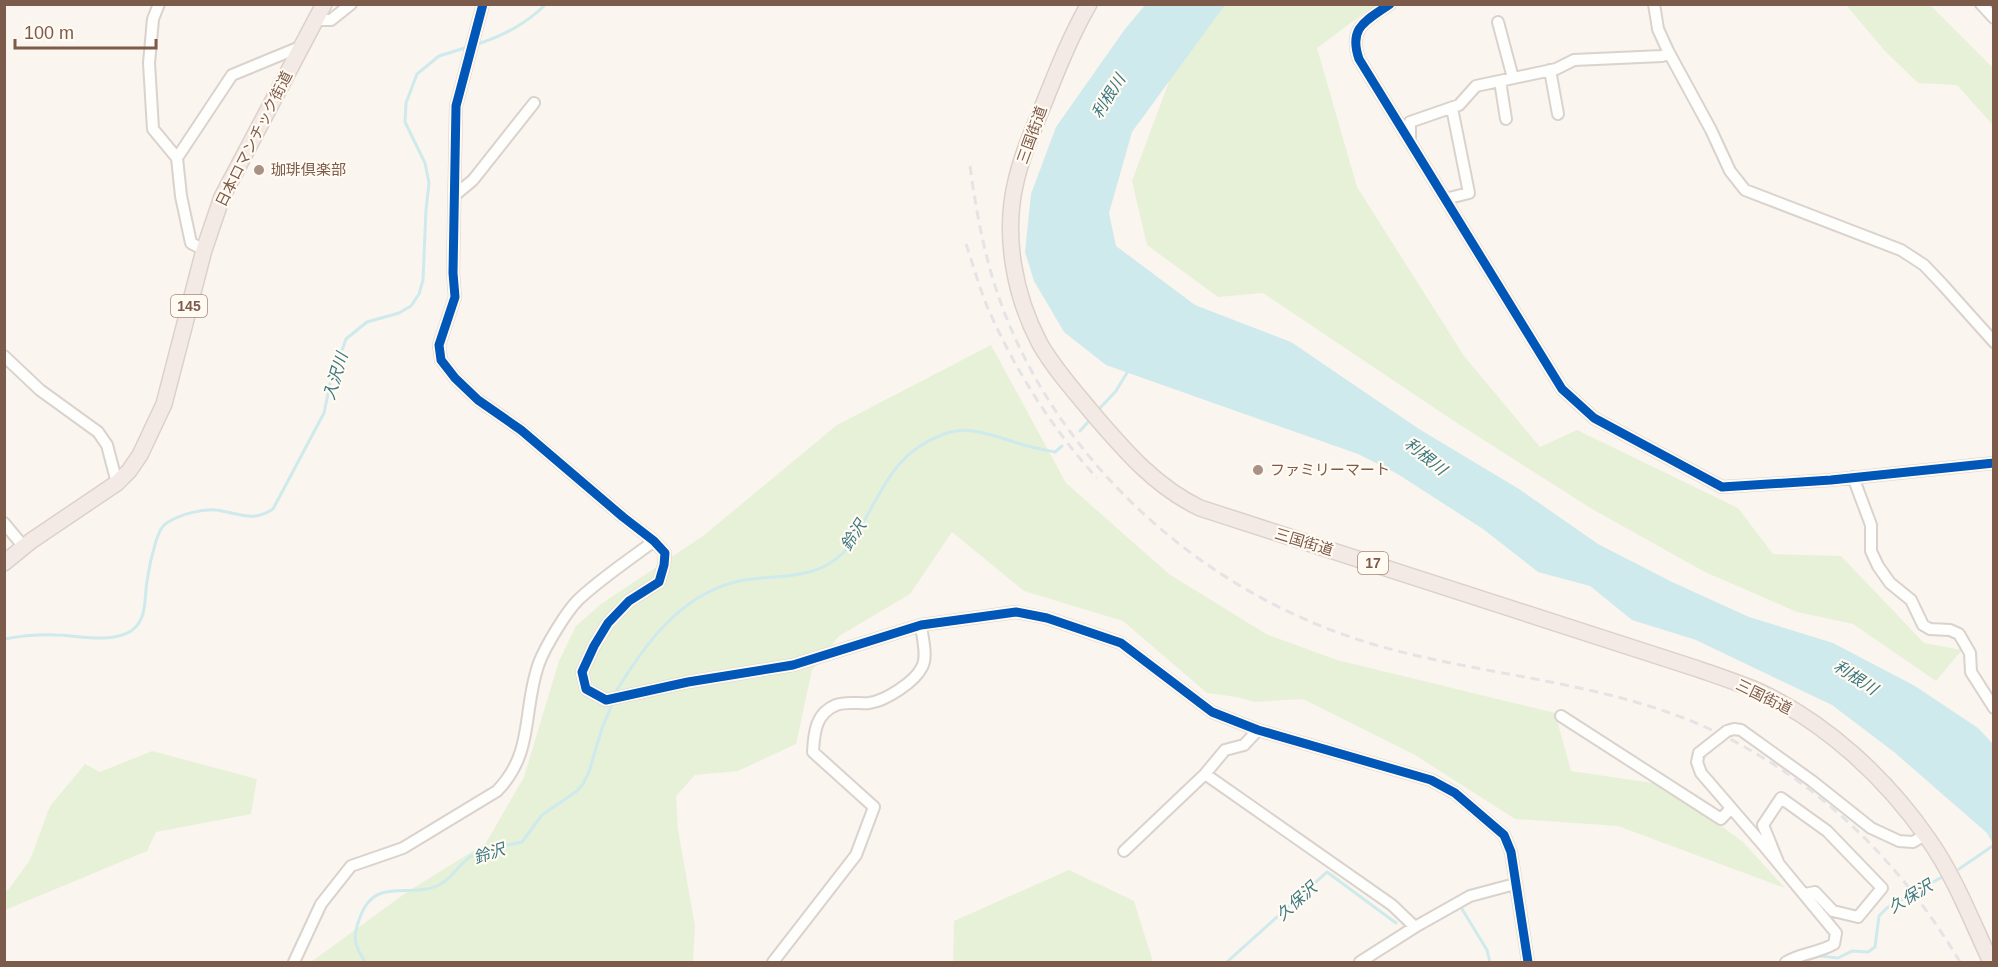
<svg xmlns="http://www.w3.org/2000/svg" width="1998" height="967" font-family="Helvetica,'Noto Sans JP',sans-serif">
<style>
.green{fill:#e7f1d8}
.water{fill:#cfeaec}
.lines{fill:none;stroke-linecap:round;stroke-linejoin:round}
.stream{stroke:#cfeaec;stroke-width:3}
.minor-casing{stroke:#dad2cc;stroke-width:14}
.highway-casing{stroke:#dcd1ca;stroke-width:18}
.minor{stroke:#fefefc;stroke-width:10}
.highway{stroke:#f3eae6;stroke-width:15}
.rail{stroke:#e6e3e6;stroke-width:3;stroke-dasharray:9 6;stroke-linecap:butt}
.minor-bridge-casing{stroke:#dad2cc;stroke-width:14;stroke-linecap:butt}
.minor-bridge{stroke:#fefefc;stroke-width:10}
.cycleway-casing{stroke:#fffaf2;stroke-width:13}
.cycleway{stroke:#0057b8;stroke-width:9}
.poi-dot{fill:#a99183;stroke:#fffaf2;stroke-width:2}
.labels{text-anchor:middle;stroke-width:4.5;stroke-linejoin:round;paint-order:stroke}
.shield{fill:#fffaf2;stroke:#a48b7c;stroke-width:1.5}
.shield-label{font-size:14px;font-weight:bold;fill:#7d5b4a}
.street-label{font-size:15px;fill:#7d5b4a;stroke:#fffaf2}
.poi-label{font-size:15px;fill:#7d5b4a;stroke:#fffaf2;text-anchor:start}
.water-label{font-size:16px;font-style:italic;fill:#3b7882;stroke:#fffaf2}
</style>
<rect width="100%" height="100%" fill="#faf5ee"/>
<path class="green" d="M 1203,4 L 1375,5 L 1317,48 L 1357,187 L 1464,356 L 1540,447 L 1577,430 L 1738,508 L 1773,554 L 1841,556 L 1924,643 L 1962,650 L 1936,681 L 1853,624 L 1797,612 L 1705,572 L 1592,509 L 1454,421 L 1263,293 L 1218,297 L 1147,245 L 1132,181 L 1196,9 Z
M 1846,5 L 1930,5 L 1993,68 L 1993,125 L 1957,85 L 1918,83 L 1885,51 Z
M 991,345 L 1066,483 L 1169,574 L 1266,634 L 1337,660 L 1555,713 L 1571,771 L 1666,785 L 1743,842 L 1785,888 L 1618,826 L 1515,819 L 1415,755 L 1303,699 L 1255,702 L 1237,697 L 1207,693 L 1123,621 L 1024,591 L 952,532 L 910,594 L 839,636 L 812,670 L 796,744 L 738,771 L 695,775 L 676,796 L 678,830 L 695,926 L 693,962 L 311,962 L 407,892 L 486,843 L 524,777 L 559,661 L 576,626 L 601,604 L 703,536 L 837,425 Z
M 152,751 L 257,779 L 251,814 L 156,832 L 147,851 L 5,910 L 5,891 L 9,889 L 30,860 L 50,806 L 85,764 L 100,772 Z
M 1069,870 L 1134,901 L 1153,962 L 953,962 L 954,921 Z"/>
<path class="water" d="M 1146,4 L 1225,5 L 1132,132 L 1109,213 L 1116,246 L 1195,305 L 1291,342 L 1419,429 L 1519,489 L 1598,544 L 1672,582 L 1749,617 L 1833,643 L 1915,686 L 1978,728 L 1993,744 L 1993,844 L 1987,833 L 1894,752 L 1832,705 L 1696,640 L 1632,620 L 1590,586 L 1538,572 L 1483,529 L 1396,473 L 1358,454 L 1106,365 L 1064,332 L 1034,281 L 1025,252 L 1031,194 L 1056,127 L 1125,29 Z"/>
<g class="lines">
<path class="stream" d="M 475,45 C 502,36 525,25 546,4
M 1100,408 L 1116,391 L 1128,371
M 1080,431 L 1088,422
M 4,639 C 21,636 38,634 55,635 C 77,635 111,644 131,631 C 148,619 144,598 147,581 C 149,567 152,554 156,541 C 159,533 161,526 168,522 C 182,514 201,509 216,510 C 239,513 252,523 273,509 L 324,413 L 330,384 L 346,339 L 367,322 L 399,313 L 411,306 L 419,294 L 423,280 L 426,210 L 429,183 L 425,163 L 405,122 L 406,103 L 417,74 L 439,56 L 468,47
M 617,690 C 645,644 680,596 735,582 C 772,573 813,583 843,553 C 850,546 855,535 861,526 C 885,486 895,452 944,434 C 970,424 999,438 1024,445 C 1034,448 1045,450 1055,452 L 1062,446
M 1959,869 L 1994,845
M 1462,909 L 1487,950 L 1490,962
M 365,962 C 355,946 352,939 359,920 C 374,874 408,900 439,885 C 452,879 458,865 470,857 C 484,847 505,846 522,842 L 542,815 L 577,791 L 583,784 L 589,772 L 602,728 L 611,707
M 1227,962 L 1327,872 L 1396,923
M 1800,962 L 1820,956 L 1838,958 L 1852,951 L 1868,952 L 1875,947 L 1879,916 L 1887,908 L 1942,877"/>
<defs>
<path id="minor" d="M 159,4 L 153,19 L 149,63 L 153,129 L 177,158 L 181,196 L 191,243 L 204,250
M 483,4 L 456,106 L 453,273 L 455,297 L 439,345 L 441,360 L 455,378 L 478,400 L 521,430 L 623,517 L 654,541 L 665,553 L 664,565 L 659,582 L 629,601 L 608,623 L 594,646 L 582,672 L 586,689 L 606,700 L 688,682 L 793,665 L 921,625 L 1016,612 L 1047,618 L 1121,643 L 1212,712 L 1258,730 L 1431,780 L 1455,793 L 1504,835 L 1511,852 L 1528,962
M 1390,4 C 1366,21 1348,27 1359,59 L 1562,389 L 1594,418 L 1722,487 L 1831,480 L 1994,463
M 1654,4 L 1658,29 L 1668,51 L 1711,130 L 1730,171 L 1745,190 L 1901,250 L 1924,265 L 1942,284 L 1994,342
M 1981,4 L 1994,18
M 316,20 L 331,20 L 351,4
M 1498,22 L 1513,78
M 1550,70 L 1558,114
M 1500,81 L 1506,119
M 1410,140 L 1410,122 L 1459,105 L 1476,86 L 1556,69 L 1574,60 L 1662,56 L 1669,54
M 177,158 L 232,75 L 300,47
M 455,195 L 473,180 L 534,103
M 1445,199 L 1469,193 L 1452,108
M 4,356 L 40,390 L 98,432 L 107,445 L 117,483
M 1853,477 L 1871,525 L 1871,551 L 1878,566 L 1890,583 L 1911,600 L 1923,625 L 1930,629 L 1950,630 L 1959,634 L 1970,653 L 1971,672 L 1994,708
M 4,523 L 24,547
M 1561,716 L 1721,819 L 1731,808
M 1727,731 L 1734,729 L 1741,730 L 1812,781 L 1871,828 L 1899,841 L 1913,842 L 1925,835
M 1699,753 L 1697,762 L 1701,773 L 1764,846 L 1836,933 L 1834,944 C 1818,953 1802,953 1786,962
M 1205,774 L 1392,905 L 1415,927
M 1124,851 L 1205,774 L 1225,750 L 1244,745 L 1258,730
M 1778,862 L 1763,825 L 1781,798 L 1827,831 L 1882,888 L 1858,917 L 1833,911 L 1815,892 L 1805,894
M 294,962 L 321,904 L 351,866 L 403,848 L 497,791 C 535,752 522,710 539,663 C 545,647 566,612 578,600 C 600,579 629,560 654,541
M 773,962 L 856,855 L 874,807 L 813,752 C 814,732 816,713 836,705 C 845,701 859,704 869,703 C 885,701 915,682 922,667 C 928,656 922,637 921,625
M 1360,962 L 1415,927 L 1470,896 L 1515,884"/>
<path id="highway" d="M 1089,4 C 1070,37 1056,73 1042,108 C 1032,132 1022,155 1016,181 C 1003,234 1014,295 1040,344 C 1055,370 1076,393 1095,416 C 1126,452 1156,487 1200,508 L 1698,669 C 1718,676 1739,683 1758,691 C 1826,722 1887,779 1929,840 C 1955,877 1972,922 1991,962
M 4,563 L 31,541 L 117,483 L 129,471 L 140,455 L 164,404 L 204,250 L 222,197 L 324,4"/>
</defs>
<use href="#minor" class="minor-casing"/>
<use href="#highway" class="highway-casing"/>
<use href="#minor" class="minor"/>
<use href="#highway" class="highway"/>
<path class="rail" d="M 970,166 C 978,224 988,276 1012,331 C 1078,482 1215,597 1372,644 C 1481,676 1598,680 1703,726 C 1814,776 1899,859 1960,962
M 966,244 C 974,267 980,291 990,313 C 1017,373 1053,430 1097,478"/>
<defs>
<path id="minor-bridge" d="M 1699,753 L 1727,731"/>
</defs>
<use href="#minor-bridge" class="minor-bridge-casing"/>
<use href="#minor-bridge" class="minor-bridge"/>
<defs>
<path id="cycleway" d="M 483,4 L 456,106 L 453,273 L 455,297 L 439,345 L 441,360 L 455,378 L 478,400 L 521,430 L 623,517 L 654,541 L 665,553 L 664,565 L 659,582 L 629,601 L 608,623 L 594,646 L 582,672 L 586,689 L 606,700 L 688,682 L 793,665 L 921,625 L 1016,612 L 1047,618 L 1121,643 L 1212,712 L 1258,730 L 1431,780 L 1455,793 L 1504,835 L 1511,852 L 1528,962
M 1390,4 C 1366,21 1348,27 1359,59 L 1562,389 L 1594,418 L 1722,487 L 1831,480 L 1994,463"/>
</defs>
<use href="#cycleway" class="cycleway-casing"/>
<use href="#cycleway" class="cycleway"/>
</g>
<g class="poi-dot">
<circle cx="259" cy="170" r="6"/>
<circle cx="1258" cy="470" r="6"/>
</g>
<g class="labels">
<g class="shield">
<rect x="171" y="295" width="36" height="22" rx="4.5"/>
<rect x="1358" y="552" width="30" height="22" rx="4.5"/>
</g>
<g class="shield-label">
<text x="189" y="311">145</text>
<text x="1373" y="568">17</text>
</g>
<g class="street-label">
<text transform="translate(1032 135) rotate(-70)" y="5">三国街道</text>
<text transform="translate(254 139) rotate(-63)" y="5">日本ロマンチック街道</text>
<text transform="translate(1304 542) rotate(17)" y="5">三国街道</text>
<text transform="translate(1764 697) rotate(26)" y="5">三国街道</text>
</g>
<g class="poi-label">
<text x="271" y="175">珈琲倶楽部</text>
<text x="1270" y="475">ファミリーマート</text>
</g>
<g class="water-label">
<text transform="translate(1108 96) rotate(-58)" y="6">利根川</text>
<text transform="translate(335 376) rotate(-73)" y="6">入沢川</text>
<text transform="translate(1426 456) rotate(39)" y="6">利根川</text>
<text transform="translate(853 535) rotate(-57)" y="6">鈴沢</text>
<text transform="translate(1856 677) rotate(33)" y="6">利根川</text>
<text transform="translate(489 853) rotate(-18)" y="6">鈴沢</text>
<text transform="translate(1910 896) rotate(-31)" y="6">久保沢</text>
<text transform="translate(1296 901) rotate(-42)" y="6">久保沢</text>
</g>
</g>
<rect width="1998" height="967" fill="none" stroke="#7d5b4a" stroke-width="12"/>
<path d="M15 39v9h141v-9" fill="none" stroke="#7d5b4a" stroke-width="3"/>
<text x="24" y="39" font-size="18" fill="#7d5b4a" stroke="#fffaf2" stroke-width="4.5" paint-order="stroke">100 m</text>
</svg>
